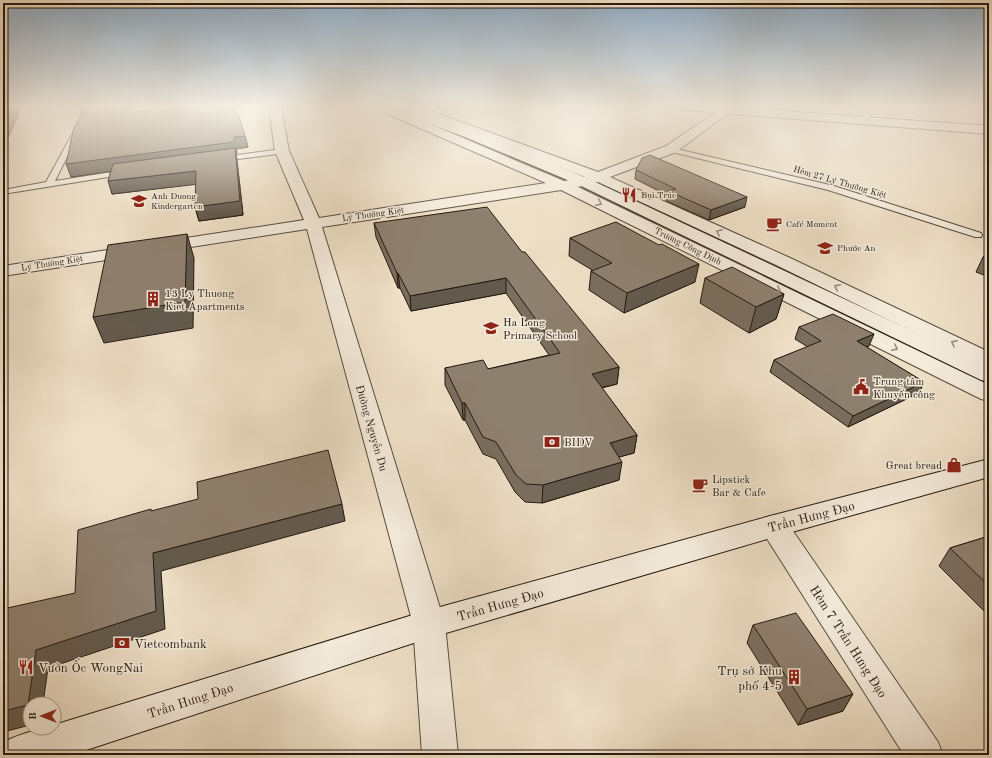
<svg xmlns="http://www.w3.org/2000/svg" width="992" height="758" font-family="'Old Standard TT',serif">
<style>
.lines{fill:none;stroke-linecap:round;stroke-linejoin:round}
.service-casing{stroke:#574b3d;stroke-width:2}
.minor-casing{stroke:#574b3d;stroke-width:2}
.tertiary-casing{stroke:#574b3d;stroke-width:2}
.secondary-casing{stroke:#25190f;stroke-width:2}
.service{fill:#f4ebdb;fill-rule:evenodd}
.minor{fill:#f4ebdb;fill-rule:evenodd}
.tertiary{fill:#f4ebdb;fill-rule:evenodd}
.secondary{fill:#f4ebdb;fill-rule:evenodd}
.wall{fill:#7a6e5f;stroke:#25190f}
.shaded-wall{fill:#635a4e;stroke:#25190f}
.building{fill:#8e806f;stroke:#25190f}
.oneway{stroke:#978c7f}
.labels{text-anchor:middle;stroke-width:3;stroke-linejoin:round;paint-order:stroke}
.far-street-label{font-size:9px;fill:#25190f;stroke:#f4ebdb}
.far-poi-label{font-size:9px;fill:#25190f;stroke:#f4ebdb;text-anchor:start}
.poi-label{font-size:11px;fill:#25190f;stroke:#f4ebdb;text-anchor:start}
.street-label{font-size:11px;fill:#25190f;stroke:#f4ebdb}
.near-street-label{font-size:13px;fill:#25190f;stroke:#f4ebdb}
.near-poi-label{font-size:13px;fill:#25190f;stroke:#f4ebdb;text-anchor:start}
</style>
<rect width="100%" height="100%" fill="#eee0c7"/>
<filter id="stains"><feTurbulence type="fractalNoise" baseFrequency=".005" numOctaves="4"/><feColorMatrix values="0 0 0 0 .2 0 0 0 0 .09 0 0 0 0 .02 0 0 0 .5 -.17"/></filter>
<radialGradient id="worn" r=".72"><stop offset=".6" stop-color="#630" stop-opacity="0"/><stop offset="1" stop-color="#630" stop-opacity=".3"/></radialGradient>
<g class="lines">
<defs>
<path id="service" d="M 856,107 L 862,107 L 874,120 L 874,122 L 870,122 Z
M 78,127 L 81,129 L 55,181 L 124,170 L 128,172 L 127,174 L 3,194 L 3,190 L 46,182 L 75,129 Z
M 668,147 L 834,186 L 981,233 L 982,235 L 981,237 L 975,237 L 828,190 L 668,151 Z
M 282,149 L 286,151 L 285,153 L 222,161 L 218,159 L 222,157 Z"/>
<path id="minor" d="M 269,107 L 281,107 L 289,151 L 319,218 L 546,183 L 385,113 L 383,111 L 387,107 L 400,107 L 397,110 L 564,181 L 585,177 L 415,112 L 413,110 L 418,107 L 423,108 L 598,172 L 666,146 L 722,108 L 730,108 L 732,110 L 730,112 L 676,152 L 610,177 L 788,257 L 989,352 L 989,366 L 981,365 L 776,265 L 598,182 L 578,187 L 989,385 L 989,401 L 981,399 L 561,190 L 322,227 L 445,624 L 458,755 L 422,755 L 413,624 L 307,229 L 3,276 L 3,266 L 304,220 L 275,151 Z
M 774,515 L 784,518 L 938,742 L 943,755 L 904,755 L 764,534 L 760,526 L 764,518 Z"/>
<path id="tertiary" d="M 678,107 L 728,107 L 989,126 L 989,134 L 684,110 L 680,109 Z"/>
<path id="secondary" d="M 388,107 L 404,107 L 473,131 L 589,179 L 989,367 L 989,382 L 981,380 L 579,185 L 465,137 L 390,109 Z
M 989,459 L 989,477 L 774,537 L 429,638 L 71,755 L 3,755 L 3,742 C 19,735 36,728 54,728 L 54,725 L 429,610 L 774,515 Z"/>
</defs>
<use href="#service" class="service-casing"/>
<use href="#minor" class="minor-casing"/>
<use href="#tertiary" class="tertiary-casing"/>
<use href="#secondary" class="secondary-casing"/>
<use href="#service" class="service"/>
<use href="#minor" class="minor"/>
<use href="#tertiary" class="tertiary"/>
<use href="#secondary" class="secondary"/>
</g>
<path class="wall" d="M 79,107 L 130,107 L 129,112 L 245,136 L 248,147 L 236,149 L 237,153 L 236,154 L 237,160 L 243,215 L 199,221 L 195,207 L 196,184 L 112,194 L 110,171 L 71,177 L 82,114 Z
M 636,170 L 745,207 L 709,220 L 666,201 L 667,195 L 635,179 Z
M 374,223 L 522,252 L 619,367 L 617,384 L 602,388 L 637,435 L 634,453 L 619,457 L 619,480 L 542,503 L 525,502 L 515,492 L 496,459 L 483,454 L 465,420 L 463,420 L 445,385 L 445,368 L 488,369 L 549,355 L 506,293 L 411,311 L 400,288 L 398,288 L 376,237 Z
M 570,238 L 695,282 L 624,313 L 589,290 L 591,271 L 592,270 L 569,256 Z
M 989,254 L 989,277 L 976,272 L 983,257 Z
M 705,278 L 784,294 L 776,319 L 749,333 L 700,303 Z
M 799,327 L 869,346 L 866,347 L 924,382 L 919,393 L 848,427 L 770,372 L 774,360 L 808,347 L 795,339 Z
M 989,536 L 989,616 L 939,566 L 950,548 Z
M 753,625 L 843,711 L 798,725 L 747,643 Z"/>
<path class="shaded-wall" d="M 12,107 L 16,107 L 19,114 L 3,148 L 3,126 Z
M 125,107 L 130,107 L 128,124 L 125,113 Z
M 245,136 L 248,147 L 236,149 L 237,153 L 236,154 L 237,160 L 243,215 L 199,221 L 195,207 L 235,154 L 71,177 L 66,164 Z
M 196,171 L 199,184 L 112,194 L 108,181 Z
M 747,197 L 745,207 L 709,220 L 711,210 Z
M 187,234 L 194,258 L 193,328 L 104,343 L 93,317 Z
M 699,264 L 695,282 L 624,313 L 627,293 Z
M 397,273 L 398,273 L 400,288 L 398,288 Z
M 506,278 L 506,293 L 411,311 L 410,296 Z
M 784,294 L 776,319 L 749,333 L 756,307 Z
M 874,334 L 869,346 L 853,353 L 857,341 Z
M 619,367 L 617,384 L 590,390 L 592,374 Z
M 924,382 L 919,393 L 848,427 L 853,416 Z
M 462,403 L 465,403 L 465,420 L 463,420 Z
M 637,435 L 634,453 L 608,460 L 610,443 Z
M 622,462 L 619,480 L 542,503 L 543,485 Z
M 342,504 L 345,521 L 161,571 L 165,629 L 48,668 L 43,704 L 30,704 L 30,725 L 3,732 L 3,711 L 36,650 L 153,553 Z
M 853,694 L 843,711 L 798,725 L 807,709 Z"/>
<path class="building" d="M 3,107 L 12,107 L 3,126 Z
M 79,107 L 125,107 L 125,113 L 175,107 L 236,107 L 245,136 L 234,137 L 234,142 L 66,164 L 74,127 L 84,111 Z
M 235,148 L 240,201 L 195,207 L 196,171 L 108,181 L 113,164 Z
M 650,155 L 747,197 L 711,210 L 668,191 L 676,189 L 636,170 L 642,158 Z
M 487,207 L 522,252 L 525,252 L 619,367 L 592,374 L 637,435 L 610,443 L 622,462 L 543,485 L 526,484 L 516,475 L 496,442 L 483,437 L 465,403 L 462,403 L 445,368 L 483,360 L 488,369 L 560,353 L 506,278 L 410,296 L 398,273 L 397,273 L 374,223 Z
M 616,222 L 659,245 L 662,244 L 699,264 L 627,293 L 591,271 L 612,263 L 570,238 Z
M 187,234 L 185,302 L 93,317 L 108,245 Z
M 989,254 L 989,260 L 983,257 Z
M 732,267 L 784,294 L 756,307 L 705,278 Z
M 833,314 L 874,334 L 857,341 L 924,382 L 853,416 L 774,360 L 821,341 L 799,327 Z
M 328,450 L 342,504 L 153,553 L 156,611 L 36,650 L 28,705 L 3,711 L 3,609 L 75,593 L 78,530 L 151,509 L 151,511 L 198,499 L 197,482 Z
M 989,536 L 989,586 L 950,548 Z
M 796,613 L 853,694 L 807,709 L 753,625 Z"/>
<defs><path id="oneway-chevron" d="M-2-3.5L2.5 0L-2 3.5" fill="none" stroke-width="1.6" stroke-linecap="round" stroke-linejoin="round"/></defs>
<g class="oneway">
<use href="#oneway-chevron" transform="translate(599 203) rotate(26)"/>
<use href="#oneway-chevron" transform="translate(719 232) rotate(-155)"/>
<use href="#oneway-chevron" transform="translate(837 287) rotate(-154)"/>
<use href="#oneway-chevron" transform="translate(778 290) rotate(26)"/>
<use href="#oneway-chevron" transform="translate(954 343) rotate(-154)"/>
<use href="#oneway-chevron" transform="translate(895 348) rotate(26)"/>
</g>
<linearGradient id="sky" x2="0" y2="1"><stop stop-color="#8faac2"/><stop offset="0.5" stop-color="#f7f1e6"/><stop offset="1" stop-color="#f7f1e6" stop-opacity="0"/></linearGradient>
<rect width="992" height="213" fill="url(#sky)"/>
<defs>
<symbol id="restaurant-bare" viewBox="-9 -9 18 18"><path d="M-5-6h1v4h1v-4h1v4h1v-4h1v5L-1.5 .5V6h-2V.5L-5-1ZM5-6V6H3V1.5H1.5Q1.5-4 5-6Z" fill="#8f2418" stroke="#f4ebdb" stroke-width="2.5" paint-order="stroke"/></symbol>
<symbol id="school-bare" viewBox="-9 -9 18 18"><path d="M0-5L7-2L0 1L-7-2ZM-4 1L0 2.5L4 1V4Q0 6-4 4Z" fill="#8f2418" stroke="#f4ebdb" stroke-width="2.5" paint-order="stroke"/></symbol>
<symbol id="cafe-bare" viewBox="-9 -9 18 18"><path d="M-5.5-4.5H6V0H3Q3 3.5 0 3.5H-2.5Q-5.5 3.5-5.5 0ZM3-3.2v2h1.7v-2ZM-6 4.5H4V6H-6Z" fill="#8f2418" stroke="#f4ebdb" stroke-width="2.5" paint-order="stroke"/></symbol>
<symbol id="building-bare" viewBox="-9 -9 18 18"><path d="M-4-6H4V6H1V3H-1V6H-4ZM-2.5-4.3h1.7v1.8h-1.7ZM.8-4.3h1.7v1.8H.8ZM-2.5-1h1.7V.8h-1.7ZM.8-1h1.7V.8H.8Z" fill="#8f2418" stroke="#f4ebdb" stroke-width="2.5" paint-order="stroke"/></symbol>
<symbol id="civic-bare" viewBox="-9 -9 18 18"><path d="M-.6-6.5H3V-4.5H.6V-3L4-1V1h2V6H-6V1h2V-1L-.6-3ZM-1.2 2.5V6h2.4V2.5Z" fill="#8f2418" stroke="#f4ebdb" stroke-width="2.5" paint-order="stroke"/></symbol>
<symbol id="bank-bare" viewBox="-9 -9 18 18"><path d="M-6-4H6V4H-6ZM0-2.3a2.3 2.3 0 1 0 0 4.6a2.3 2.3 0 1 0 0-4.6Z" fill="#8f2418" stroke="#f4ebdb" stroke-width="2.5" paint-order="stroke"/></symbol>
<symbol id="shop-bare" viewBox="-9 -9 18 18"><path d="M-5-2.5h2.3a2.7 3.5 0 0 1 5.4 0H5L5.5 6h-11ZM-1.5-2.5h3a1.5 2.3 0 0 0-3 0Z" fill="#8f2418" stroke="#f4ebdb" stroke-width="2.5" paint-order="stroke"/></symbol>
</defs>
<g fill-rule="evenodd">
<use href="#restaurant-bare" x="618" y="184" width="22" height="22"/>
<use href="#school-bare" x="128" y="190" width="22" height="22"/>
<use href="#cafe-bare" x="763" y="213" width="22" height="22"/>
<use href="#school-bare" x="814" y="237" width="22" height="22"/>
<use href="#building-bare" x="142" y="288" width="22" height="22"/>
<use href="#school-bare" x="480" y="317" width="22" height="22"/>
<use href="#civic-bare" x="850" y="376" width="22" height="22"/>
<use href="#bank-bare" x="541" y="431" width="22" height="22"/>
<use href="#shop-bare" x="943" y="454" width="22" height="22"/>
<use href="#cafe-bare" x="689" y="474" width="22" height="22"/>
<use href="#bank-bare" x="111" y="632" width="22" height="22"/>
<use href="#restaurant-bare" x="15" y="656" width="22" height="22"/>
<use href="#building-bare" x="783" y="666" width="22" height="22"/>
</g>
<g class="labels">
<g class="far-street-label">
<text transform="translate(840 182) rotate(16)" y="3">Hẻm 27 Lý Thường Kiệt</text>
<text transform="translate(373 214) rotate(-8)" y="3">Lý Thường Kiệt</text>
<text transform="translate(688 246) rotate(26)" y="3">Trương Công Định</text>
<text transform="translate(52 263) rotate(-9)" y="3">Lý Thường Kiệt</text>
</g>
<g class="far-poi-label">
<text x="641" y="198">Bụi Trúc</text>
<text x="151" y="199">Anh Duong<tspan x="151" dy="10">Kindergarten</tspan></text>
<text x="786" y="227">Café Moment</text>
<text x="837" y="251">Phước An</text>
</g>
<g class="poi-label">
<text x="165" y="297">13 Ly Thuong<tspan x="165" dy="13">Kiet Apartments</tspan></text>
<text x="503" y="326">Ha Long<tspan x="503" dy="13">Primary School</tspan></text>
<text x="873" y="385">Trung tâm<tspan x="873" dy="13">Khuyến công</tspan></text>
<text x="564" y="446">BIDV</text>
<text x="942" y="469" text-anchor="end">Great bread</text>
<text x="712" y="483">Lipstick<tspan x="712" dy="13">Bar &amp; Cafe</tspan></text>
</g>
<g class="street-label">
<text transform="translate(372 428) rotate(74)" y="4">Đường Nguyễn Du</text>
</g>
<g class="near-street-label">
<text transform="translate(811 516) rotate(-15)" y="5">Trần Hưng Đạo</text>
<text transform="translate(500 604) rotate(-16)" y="5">Trần Hưng Đạo</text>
<text transform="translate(849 641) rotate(57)" y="5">Hẻm 7 Trần Hưng Đạo</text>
<text transform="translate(190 700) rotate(-18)" y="5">Trần Hưng Đạo</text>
</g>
<g class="near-poi-label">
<text x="134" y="648">Vietcombank</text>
<text x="38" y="672">Vườn Ốc WongNai</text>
<text x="782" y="675" text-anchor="end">Trụ sở Khu<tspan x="782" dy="15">phố 4-5</tspan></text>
</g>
</g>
<rect width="992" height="758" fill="none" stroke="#eee0c7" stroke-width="16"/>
<rect x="4" y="4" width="984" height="750" fill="none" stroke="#25190f" stroke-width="2"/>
<rect x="8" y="8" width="976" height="742" fill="none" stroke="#25190f"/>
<g transform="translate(42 716) rotate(270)"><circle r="19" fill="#f4ebdb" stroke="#a19789"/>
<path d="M0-3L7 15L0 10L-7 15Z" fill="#8f2418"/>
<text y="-6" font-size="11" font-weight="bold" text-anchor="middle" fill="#25190f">B</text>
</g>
<rect width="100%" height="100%" filter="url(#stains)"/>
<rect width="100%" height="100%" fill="url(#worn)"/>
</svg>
